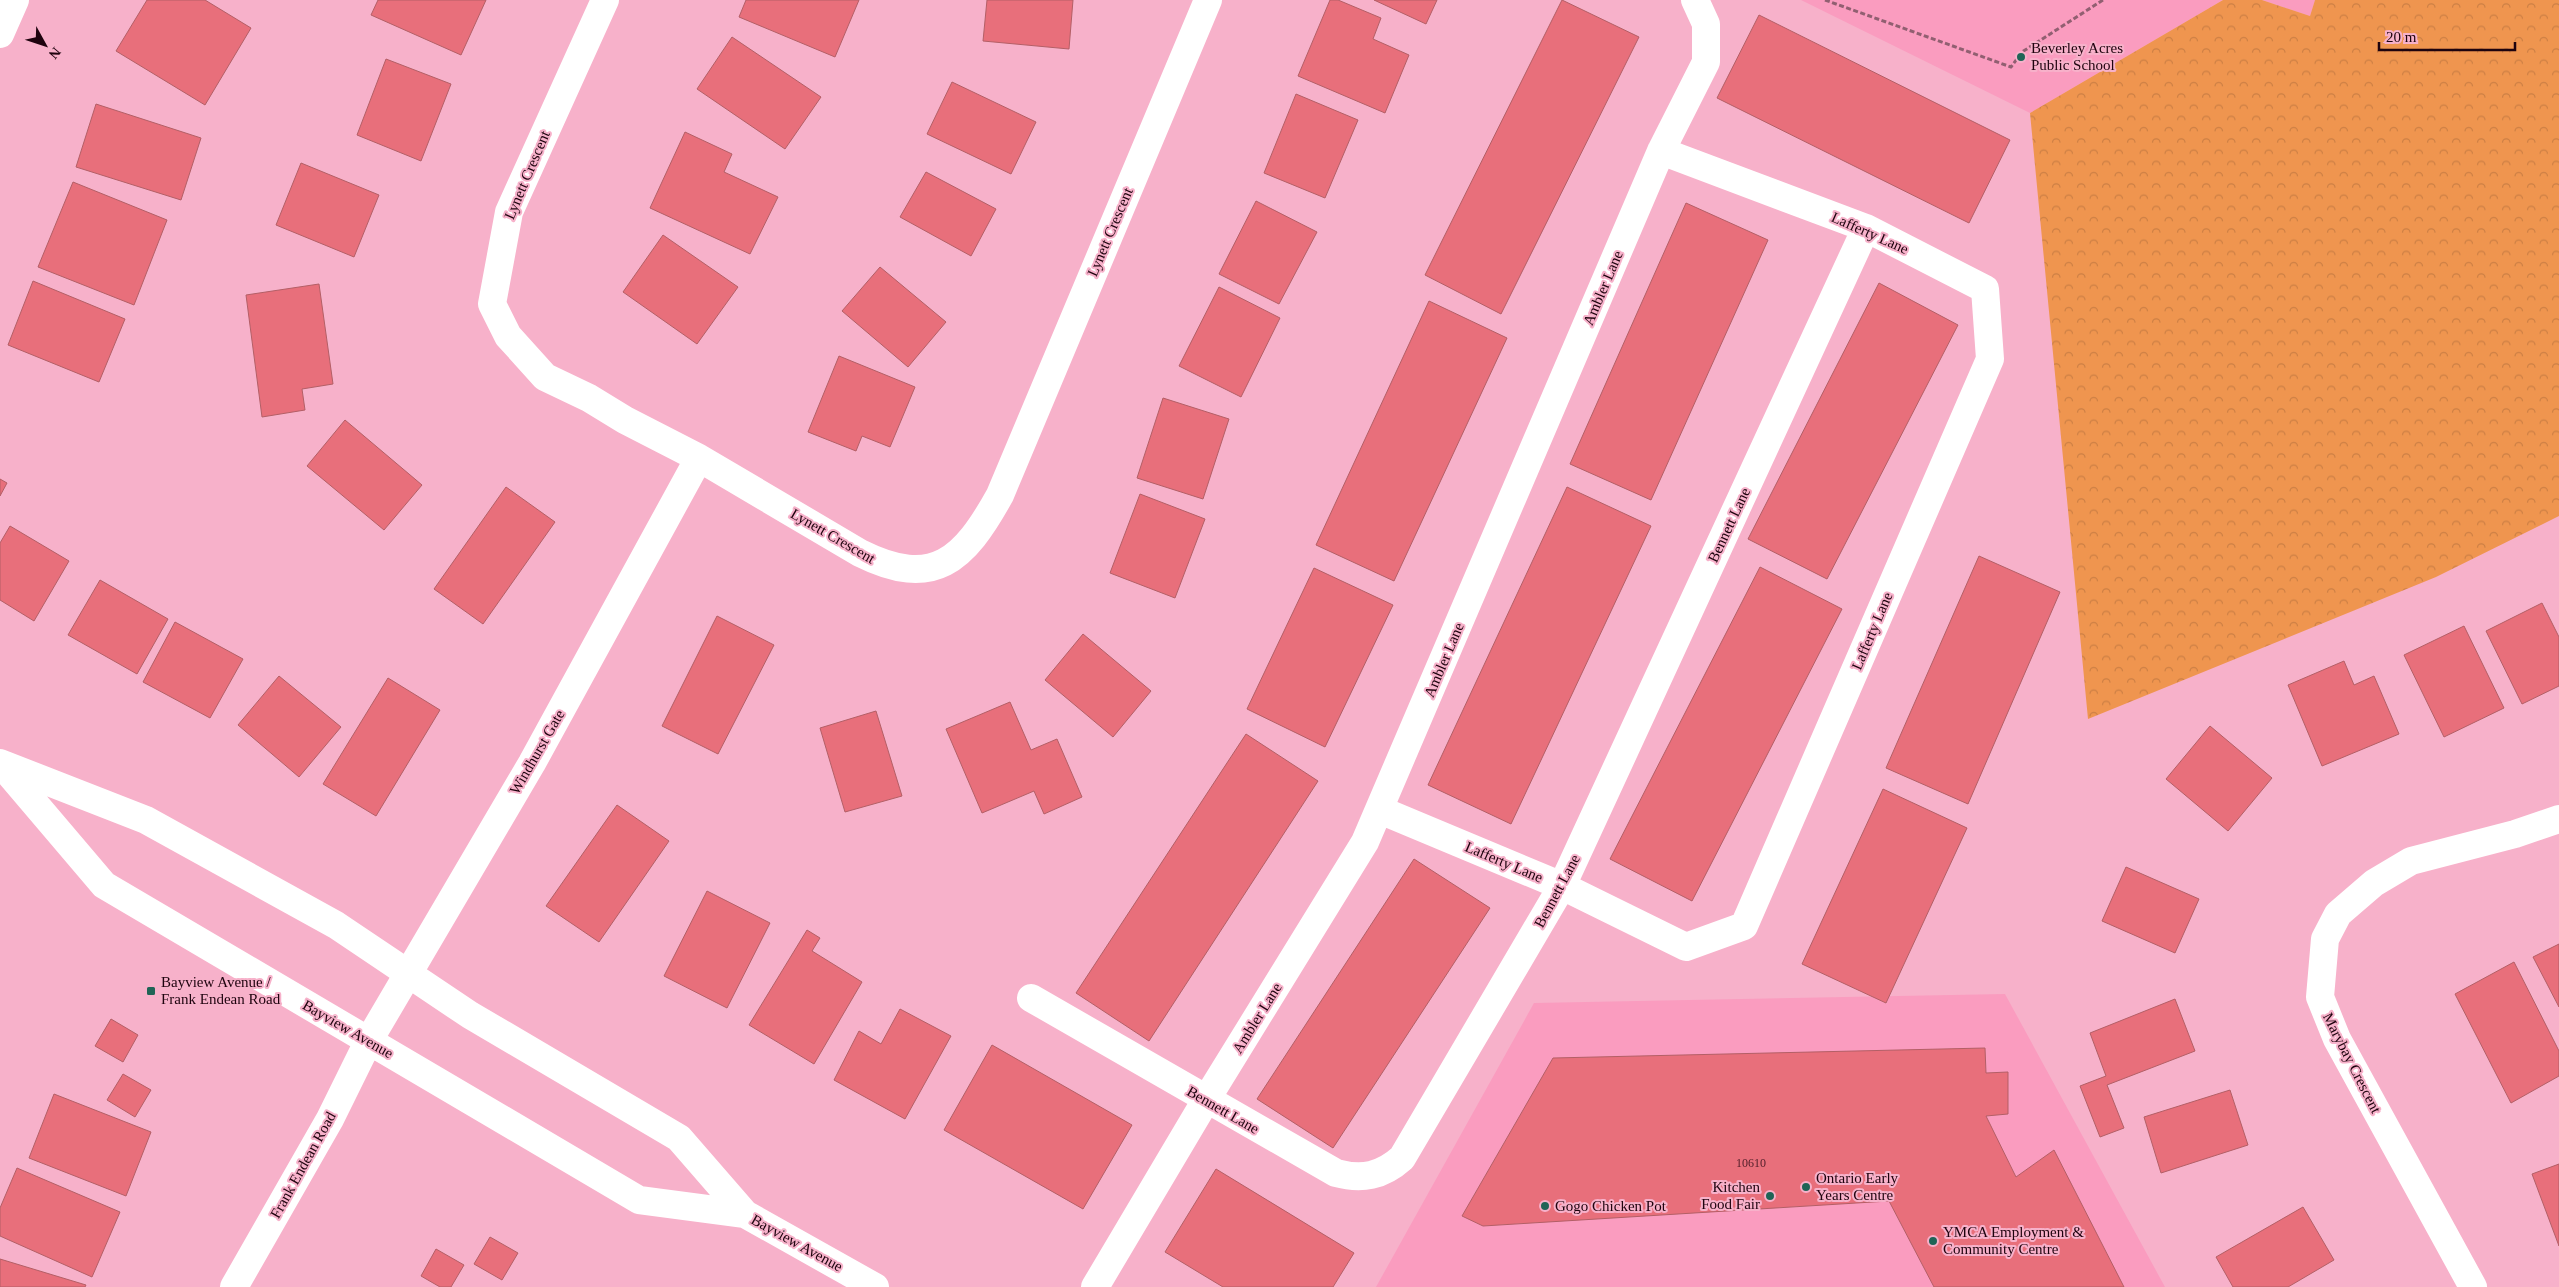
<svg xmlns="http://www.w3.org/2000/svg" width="2559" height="1287" font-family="Georgia,serif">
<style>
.built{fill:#fa9cbf}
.park{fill:url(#park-crowns)}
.building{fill:#e86f7b;stroke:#b35f66}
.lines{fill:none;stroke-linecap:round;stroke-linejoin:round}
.path{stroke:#915f71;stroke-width:3;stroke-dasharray:5 2.5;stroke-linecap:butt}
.street{stroke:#fff;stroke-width:28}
.secondary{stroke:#fff;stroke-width:28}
.poi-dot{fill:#206456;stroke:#f7b1ca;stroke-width:2}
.labels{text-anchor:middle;stroke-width:4;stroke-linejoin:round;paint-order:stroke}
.number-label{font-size:12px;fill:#501e29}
.poi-label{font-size:15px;fill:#1e030e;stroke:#f7b1ca;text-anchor:start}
.street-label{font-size:15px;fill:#1e030e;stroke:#f7b1ca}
</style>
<defs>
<pattern id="park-crowns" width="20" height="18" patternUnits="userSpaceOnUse" patternTransform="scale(1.25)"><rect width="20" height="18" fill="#ef954f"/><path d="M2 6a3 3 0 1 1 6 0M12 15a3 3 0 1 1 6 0" fill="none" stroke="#cc7f44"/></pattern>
</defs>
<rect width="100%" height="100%" fill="#f7b1ca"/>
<path class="built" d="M 1801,0 L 2223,0 L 2030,113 Z
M 2262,0 L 2315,0 L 2310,16 Z
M 2005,994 L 2165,1287 L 1376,1287 L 1534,1003 Z"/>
<path class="park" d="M 2223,0 L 2262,0 L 2310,16 L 2315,0 L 2559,0 L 2559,516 L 2436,577 L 2088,719 L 2030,113 Z"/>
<path class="building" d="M 147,0 L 205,0 L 251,28 L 205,105 L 116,51 Z
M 378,0 L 486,0 L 461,55 L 371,15 Z
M 746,0 L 859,0 L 835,57 L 739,17 Z
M 987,0 L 1073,0 L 1069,49 L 983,41 Z
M 1330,0 L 1338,0 L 1381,18 L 1373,39 L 1409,55 L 1385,113 L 1298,76 Z
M 1374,0 L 1437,0 L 1426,24 Z
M 1562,0 L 1639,37 L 1501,314 L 1425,275 Z
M 1759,15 L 2010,140 L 1969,223 L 1717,98 Z
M 732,37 L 821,97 L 785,149 L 697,89 Z
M 386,59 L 451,84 L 421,161 L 357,135 Z
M 952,82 L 1036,122 L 1011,174 L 927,134 Z
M 1296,94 L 1358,120 L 1325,198 L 1264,173 Z
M 96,104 L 201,138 L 181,200 L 76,167 Z
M 685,132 L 732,154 L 724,172 L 778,197 L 750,254 L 650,208 Z
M 301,163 L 379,195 L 354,257 L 276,225 Z
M 926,172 L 996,209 L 971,256 L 900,217 Z
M 73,182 L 167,220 L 134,305 L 38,267 Z
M 1256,201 L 1317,232 L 1279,304 L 1219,274 Z
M 1686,203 L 1768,240 L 1651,500 L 1570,464 Z
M 663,235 L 738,287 L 697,344 L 623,292 Z
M 880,267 L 946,322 L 908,367 L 842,311 Z
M 33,281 L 125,319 L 99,382 L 8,345 Z
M 1879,283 L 1958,325 L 1827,579 L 1748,539 Z
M 319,284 L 333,384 L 302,389 L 305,410 L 262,417 L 246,295 Z
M 1219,287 L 1280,318 L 1241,397 L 1179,366 Z
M 1429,301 L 1507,338 L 1394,581 L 1316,545 Z
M 839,356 L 915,387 L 890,447 L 862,436 L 856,451 L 808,432 Z
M 1163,398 L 1229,419 L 1203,499 L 1137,478 Z
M 345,420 L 422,485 L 384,530 L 307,466 Z
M 0,479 L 7,483 L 0,496 Z
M 506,487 L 555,522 L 483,624 L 434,589 Z
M 1567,487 L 1651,526 L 1511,824 L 1428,785 Z
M 1140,494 L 1205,519 L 1175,598 L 1110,573 Z
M 10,526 L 69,561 L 34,621 L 0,600 L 0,543 Z
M 1979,556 L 2060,592 L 1968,804 L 1886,768 Z
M 1760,567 L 1842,609 L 1692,901 L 1610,859 Z
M 1314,568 L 1393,605 L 1325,747 L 1247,709 Z
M 100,580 L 168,619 L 137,674 L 68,635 Z
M 2542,603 L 2559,637 L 2559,686 L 2522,704 L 2486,631 Z
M 717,616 L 774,645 L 718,754 L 662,726 Z
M 175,622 L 243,659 L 210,718 L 143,682 Z
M 2464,626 L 2504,708 L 2444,737 L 2404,655 Z
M 1083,634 L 1151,691 L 1113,737 L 1045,680 Z
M 2344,661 L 2354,685 L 2374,676 L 2399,734 L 2322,766 L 2288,685 Z
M 279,676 L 341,727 L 299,777 L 238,725 Z
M 388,678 L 440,710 L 376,816 L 323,784 Z
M 1010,702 L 1031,750 L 1057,739 L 1082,797 L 1044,814 L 1034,791 L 982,813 L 946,729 Z
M 876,711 L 902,796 L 845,812 L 820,728 Z
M 2210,726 L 2272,778 L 2228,831 L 2166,779 Z
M 1246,734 L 1318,781 L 1149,1041 L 1076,993 Z
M 1883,789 L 1967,828 L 1886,1003 L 1802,964 Z
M 617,805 L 669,841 L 599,942 L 546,906 Z
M 1414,859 L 1490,908 L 1333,1148 L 1257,1099 Z
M 2126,867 L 2199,899 L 2175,953 L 2102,921 Z
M 707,891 L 770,923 L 727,1008 L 664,976 Z
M 807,930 L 820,938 L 812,951 L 862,982 L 814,1064 L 749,1025 Z
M 2559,944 L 2559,1007 L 2533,957 Z
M 2514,962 L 2559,1051 L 2559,1076 L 2511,1103 L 2455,994 Z
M 2175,999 L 2195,1051 L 2107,1085 L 2124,1128 L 2100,1137 L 2080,1086 L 2106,1076 L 2090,1033 Z
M 900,1009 L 951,1036 L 905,1119 L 834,1080 L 859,1031 L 881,1044 Z
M 111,1019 L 138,1035 L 123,1062 L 95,1046 Z
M 992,1045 L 1132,1125 L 1083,1209 L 944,1130 Z
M 1985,1048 L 1986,1073 L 2008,1072 L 2008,1114 L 1986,1116 L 2016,1177 L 2054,1150 L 2124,1287 L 1934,1287 L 1889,1201 L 1483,1226 L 1462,1216 L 1553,1058 Z
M 123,1074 L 151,1090 L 135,1117 L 107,1100 Z
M 2230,1090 L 2248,1145 L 2161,1173 L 2144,1117 Z
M 54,1094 L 151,1132 L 126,1196 L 29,1158 Z
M 2559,1164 L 2559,1246 L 2532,1174 Z
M 17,1168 L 120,1212 L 92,1277 L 0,1236 L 0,1208 Z
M 1216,1169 L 1354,1253 L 1333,1287 L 1223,1287 L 1165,1252 Z
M 2303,1207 L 2334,1260 L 2288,1287 L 2233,1287 L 2216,1257 Z
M 490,1237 L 518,1253 L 502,1280 L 474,1264 Z
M 436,1249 L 464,1265 L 451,1287 L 440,1287 L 421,1276 Z
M 0,1259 L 86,1285 L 85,1287 L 0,1287 Z"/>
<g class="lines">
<path class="path" d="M 1825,0 L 2011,67 L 2022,52 L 2103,0"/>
<path class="street" d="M 605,0 L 509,212 L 492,304 L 508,336 L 545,377 L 589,398 L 625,420 L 699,458 L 860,553 C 934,590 964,560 1000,495 L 1208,0
M 0,34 L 15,0
M 1380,810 L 1562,886 L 1686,947 L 1744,926 L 1990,359 L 1985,289 L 1866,228 L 1661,151
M 1031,998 L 1336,1173 C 1362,1180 1382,1176 1402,1158 L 1562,886 L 1866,228
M 368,1042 L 532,763 L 699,458
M 1095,1287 L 1206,1100 L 1365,842 L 1661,151 L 1706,62 L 1706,24 L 1695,0
M 2473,1287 L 2337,1039 L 2320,997 L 2325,939 L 2338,914 L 2374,883 L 2411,861 L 2515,834 L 2559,819"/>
<path class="secondary" d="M 0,763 L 146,820 L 336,925 L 470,1015 L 679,1138 L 745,1214 L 875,1287
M 2,765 L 104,885 L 639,1200 L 745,1214
M 234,1287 L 330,1119 L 368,1042"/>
</g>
<g class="poi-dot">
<circle cx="2021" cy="57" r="5"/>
<rect x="146" y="986" width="10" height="10" rx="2.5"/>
<circle cx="1806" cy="1187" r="5"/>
<circle cx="1770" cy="1196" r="5"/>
<circle cx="1545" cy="1206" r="5"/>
<circle cx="1933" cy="1241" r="5"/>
</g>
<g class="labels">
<g class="number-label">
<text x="1751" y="1167">10610</text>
</g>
<g class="poi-label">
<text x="2031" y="53">Beverley Acres<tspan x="2031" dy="17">Public School</tspan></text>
<text x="161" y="987">Bayview Avenue /<tspan x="161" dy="17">Frank Endean Road</tspan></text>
<text x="1816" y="1183">Ontario Early<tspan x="1816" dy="17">Years Centre</tspan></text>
<text x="1760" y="1192" text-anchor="end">Kitchen<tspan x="1760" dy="17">Food Fair</tspan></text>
<text x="1555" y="1211">Gogo Chicken Pot</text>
<text x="1943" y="1237">YMCA Employment &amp;<tspan x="1943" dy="17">Community Centre</tspan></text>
</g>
<g class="street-label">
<text transform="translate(527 175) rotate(-67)" y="5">Lynett Crescent</text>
<text transform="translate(1110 232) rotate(-67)" y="5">Lynett Crescent</text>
<text transform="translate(1870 233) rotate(24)" y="5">Lafferty Lane</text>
<text transform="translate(1603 288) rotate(-67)" y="5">Ambler Lane</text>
<text transform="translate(1729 525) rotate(-65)" y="5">Bennett Lane</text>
<text transform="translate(833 536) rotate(30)" y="5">Lynett Crescent</text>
<text transform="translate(1872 631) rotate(-67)" y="5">Lafferty Lane</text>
<text transform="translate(1444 660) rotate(-67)" y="5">Ambler Lane</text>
<text transform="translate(537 752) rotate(-60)" y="5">Windhurst Gate</text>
<text transform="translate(1504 862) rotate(23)" y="5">Lafferty Lane</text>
<text transform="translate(1557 891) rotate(-62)" y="5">Bennett Lane</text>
<text transform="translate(1257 1018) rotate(-58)" y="5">Ambler Lane</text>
<text transform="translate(348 1029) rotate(30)" y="5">Bayview Avenue</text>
<text transform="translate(2352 1063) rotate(63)" y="5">Marybay Crescent</text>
<text transform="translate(1223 1110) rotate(30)" y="5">Bennett Lane</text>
<text transform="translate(303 1165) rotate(-61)" y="5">Frank Endean Road</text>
<text transform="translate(797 1243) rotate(29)" y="5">Bayview Avenue</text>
</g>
</g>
<g transform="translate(45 45) rotate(130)" stroke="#f7b1ca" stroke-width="4" paint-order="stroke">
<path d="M0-4L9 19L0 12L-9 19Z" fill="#1e030e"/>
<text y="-8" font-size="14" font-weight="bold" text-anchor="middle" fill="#1e030e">N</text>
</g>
<path d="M2379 42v8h136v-8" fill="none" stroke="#1e030e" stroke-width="2.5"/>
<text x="2386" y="42" font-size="15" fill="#1e030e" stroke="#f7b1ca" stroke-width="4" paint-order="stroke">20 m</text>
</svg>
